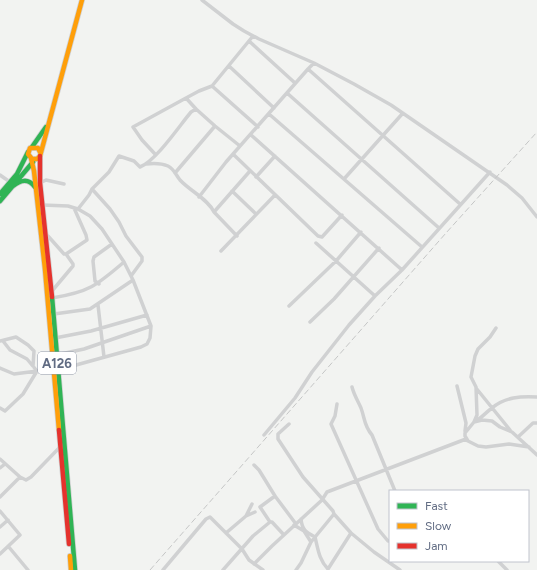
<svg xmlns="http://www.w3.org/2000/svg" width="537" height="570" font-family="Figtree,sans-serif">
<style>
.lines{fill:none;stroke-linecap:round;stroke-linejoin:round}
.fast-casing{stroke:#cfd0d1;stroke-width:6}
.slow-casing{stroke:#cfd0d1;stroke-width:6}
.jam-casing{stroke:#cfd0d1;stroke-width:6}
.street{stroke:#d0d1d2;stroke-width:3.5}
.fast{stroke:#30b455;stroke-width:4.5}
.slow{stroke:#ff9f0a;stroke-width:4.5}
.jam{stroke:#e5322d;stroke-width:4.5}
.rail{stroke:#c5c6c6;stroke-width:1;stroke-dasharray:6 3;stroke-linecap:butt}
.labels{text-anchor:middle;stroke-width:4;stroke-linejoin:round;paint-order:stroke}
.shield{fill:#fff;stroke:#9098a8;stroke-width:1}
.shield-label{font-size:13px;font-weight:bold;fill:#616c83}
</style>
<rect width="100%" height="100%" fill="#f2f3f1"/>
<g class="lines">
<defs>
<path id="fast" d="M 32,147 L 46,127
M 13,186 C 21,180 28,178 35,187
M 0,194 L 17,174 L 28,152
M 0,201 L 33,162
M 52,297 L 75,570"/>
<path id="slow" d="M 40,152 L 38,148 L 30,148 L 28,154 L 32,159 L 37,159 L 40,156 L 82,0
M 31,158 L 34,171 L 45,269 L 59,430
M 70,556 L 71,570"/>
<path id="jam" d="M 40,156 L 40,183 L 52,297
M 59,430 L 69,544"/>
</defs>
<use href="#fast" class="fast-casing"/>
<use href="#slow" class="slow-casing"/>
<use href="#jam" class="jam-casing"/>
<path class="street" d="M 202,0 L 233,24 L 244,31 L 259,39 L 314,63 L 354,84 L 391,105 L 507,185 L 522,198 L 537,217
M 249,41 L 295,83
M 229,66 L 274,108
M 308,69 L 460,204
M 212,86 L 258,127
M 287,93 L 439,228
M 196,109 L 215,126 L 240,146
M 269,114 L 422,247
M 251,135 L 402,270
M 155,154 L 142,140 L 133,127 L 186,98
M 233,154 L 318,236 L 322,237 L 342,215
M 146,164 C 154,163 161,163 168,166 C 174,169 176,175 180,180 C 190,191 208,199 214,212 L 237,236
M 175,173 L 215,126
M 0,175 L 10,182
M 256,177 L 275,156
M 344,179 L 403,113
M 40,183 L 46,180 L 64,184
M 92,189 L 110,209 L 119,222 L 126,236 L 142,257 L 142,261 L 131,276
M 232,191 L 256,214
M 199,197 L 226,162 L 308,69 L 314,63
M 42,205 L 68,206 L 78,209 L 90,216 L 102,229 L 124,262 L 133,280 L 151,326 L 84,349 L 56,355
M 78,209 L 89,195 L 92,189 L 109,172 L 119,156 L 134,161 L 140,167 C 156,161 180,125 191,112 L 196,109 L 186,98 L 199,91 L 212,86 L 253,36
M 214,212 L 250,171
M 48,236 L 64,254 L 66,254 L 73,264 L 73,266 L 52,291
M 316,243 L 375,296
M 221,251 L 275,195
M 66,254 L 87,240 L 86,235 L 74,208
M 99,284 L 95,281 L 93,261 L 94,257 L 112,244
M 52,298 C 89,292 96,286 124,262
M 98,305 L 104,357
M 289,306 L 336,261 L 361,232
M 54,314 L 90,309 L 133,280
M 310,322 L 334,299 L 379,248
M 496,328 L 490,337 L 478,349 L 475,356 L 471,377 L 476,387 L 477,415 L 474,422 L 465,433 L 465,436 L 468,441 L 478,446 L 486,447 L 509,444 L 529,447
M 55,338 L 91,331 L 147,315
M 0,341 L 16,337 L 28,345 L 34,351 L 33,366
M 3,341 L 10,350 L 27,359 L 37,371
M 0,368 L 14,374 L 53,369
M 58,370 L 141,347 L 147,344 L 150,338 L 151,326
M 457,386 L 466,423 L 465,431
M 352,387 C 354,395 358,401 361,408 C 365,419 364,426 372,435 L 395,491
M 476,388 L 510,430
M 537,397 C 521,396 505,397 492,408 C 485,413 482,418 474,422 L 482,420 L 492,421 L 500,427 L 512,432 L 537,455
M 337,404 L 335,416 L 331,424 L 378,529 L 388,541 L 390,541
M 0,408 L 5,411 L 23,394 L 37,371
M 289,424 L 278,434 L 278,439 L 303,477 L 333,511 L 334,514 L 311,542 L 301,563 L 296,570
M 264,435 L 295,398 L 312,372 L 349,325 L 375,296 L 402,270 L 490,172
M 518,437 L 533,423 L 537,423
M 0,459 L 20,477 L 26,480 L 31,477 L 60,447
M 254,465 L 259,470 L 275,496 L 260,507 L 270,522 L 272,522 L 284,535
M 0,468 L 5,464
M 275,496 L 296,524
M 0,497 L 20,477
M 0,511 L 20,535 L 0,554
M 334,514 L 351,533 L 374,552 L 400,570
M 246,516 L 252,504
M 301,519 C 302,530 306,532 315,537 C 318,549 319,560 328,569
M 294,525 L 304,531 L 311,542
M 0,527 L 8,520
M 226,533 L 246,516 L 255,512
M 8,546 L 28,570
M 498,561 L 507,570
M 254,564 L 272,546 L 322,500 L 327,492 L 466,439
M 328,569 L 351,533
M 163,570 L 206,519 L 210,517 L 242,549 L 249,560 L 263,570
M 223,570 L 253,536 L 270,522"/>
<use href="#fast" class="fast"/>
<use href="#slow" class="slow"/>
<use href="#jam" class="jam"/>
<path class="rail" d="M 150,570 L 446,233 L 537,132"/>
</g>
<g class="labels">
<rect class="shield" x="38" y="352" width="38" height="22" rx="3"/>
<g class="shield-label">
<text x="57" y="368">A126</text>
</g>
</g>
<rect x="389" y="490" width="140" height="72" fill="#ffffff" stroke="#c0c4cd"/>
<rect x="397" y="503" width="20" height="6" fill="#30b455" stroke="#c0c4cd"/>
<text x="425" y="510" font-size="12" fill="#616c83">Fast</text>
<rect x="397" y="523" width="20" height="6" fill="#ff9f0a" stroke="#c0c4cd"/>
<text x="425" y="530" font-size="12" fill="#616c83">Slow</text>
<rect x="397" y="543" width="20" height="6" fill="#e5322d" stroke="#c0c4cd"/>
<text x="425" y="550" font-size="12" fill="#616c83">Jam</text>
</svg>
